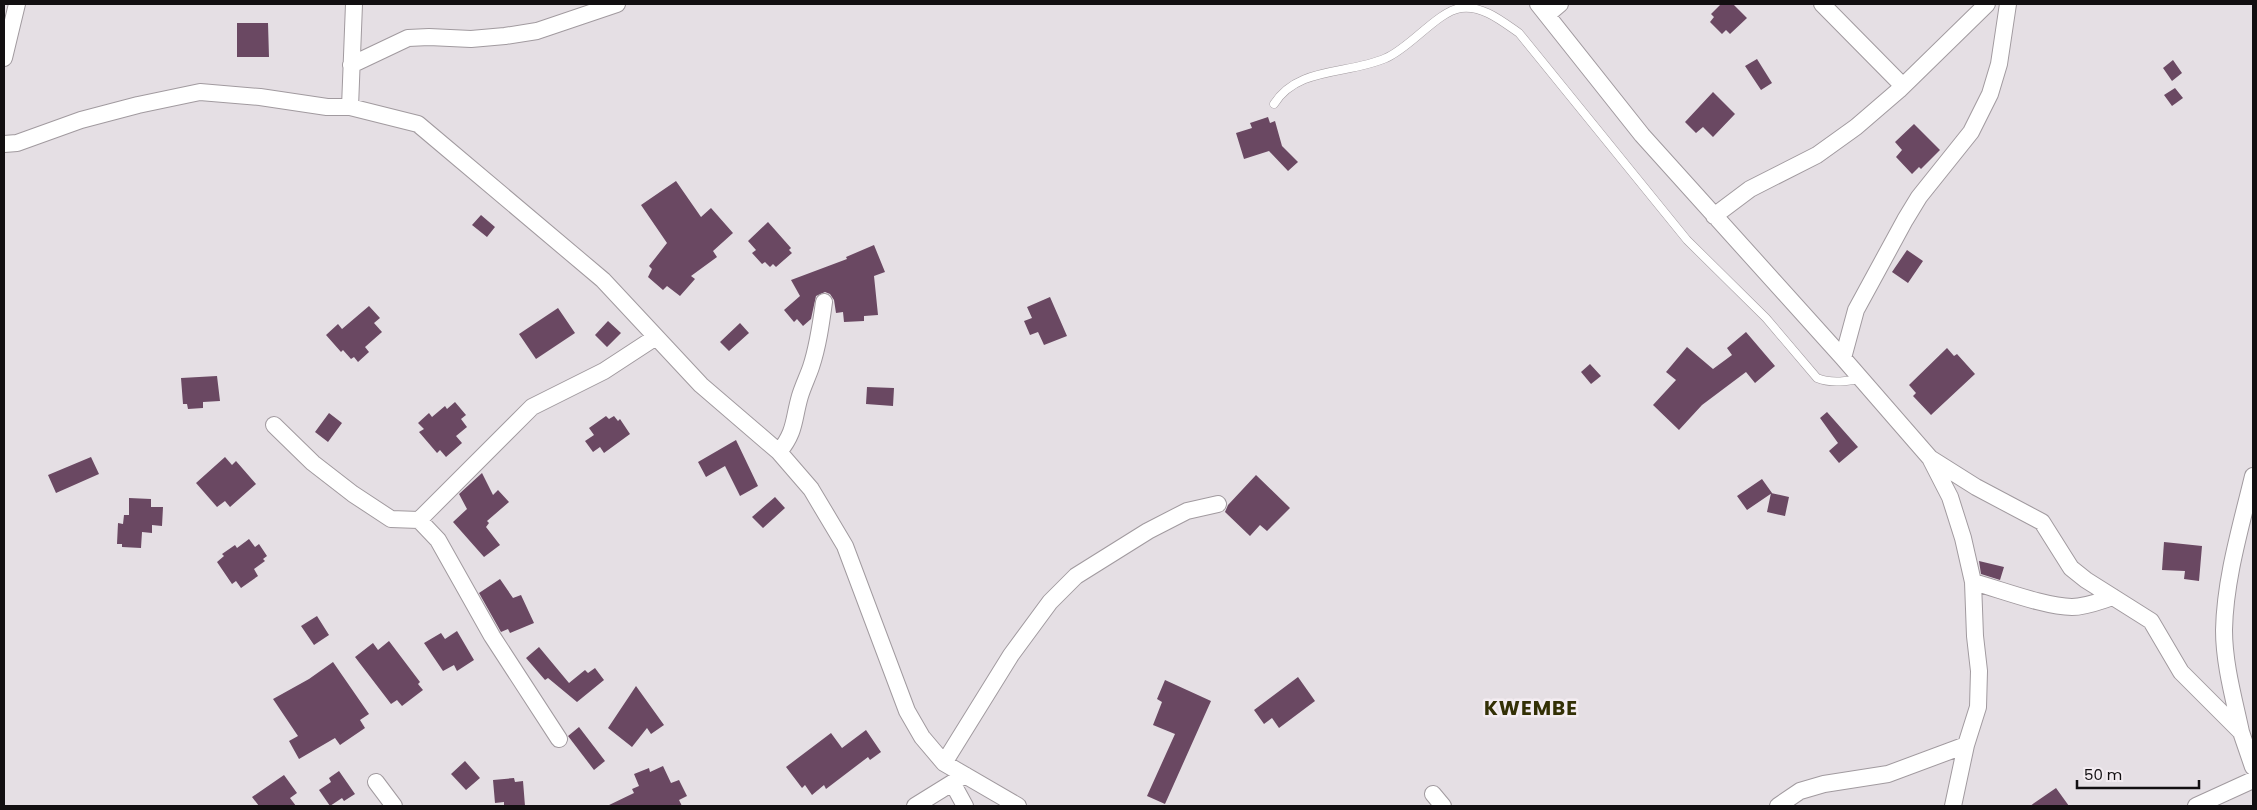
<svg xmlns="http://www.w3.org/2000/svg" width="2257" height="810" font-family="Poppins,sans-serif">
<style>
.building{fill:#6a4862}
.lines{fill:none;stroke-linecap:round;stroke-linejoin:round}
.service-casing{stroke:#a19a9f;stroke-width:9}
.minor-casing{stroke:#a19a9f;stroke-width:18}
.service{stroke:#fff;stroke-width:8}
.minor{stroke:#fff;stroke-width:16}
.labels{text-anchor:middle;stroke-width:5;stroke-linejoin:round;paint-order:stroke}
.district-label{font-size:20px;font-weight:bold;letter-spacing:1px;fill:#333005;stroke:#f3ecf1}
</style>
<rect width="100%" height="100%" fill="#e5dfe4"/>
<path class="building" d="M 1721,4 L 1733,4 L 1747,18 L 1730,34 L 1726,30 L 1722,34 L 1710,22 L 1714,17 L 1711,14 Z
M 237,23 L 268,23 L 269,57 L 237,57 Z
M 1757,59 L 1772,83 L 1761,90 L 1745,66 Z
M 2173,60 L 2182,73 L 2172,81 L 2163,68 Z
M 2175,88 L 2183,98 L 2172,106 L 2164,95 Z
M 1713,92 L 1735,114 L 1713,137 L 1703,127 L 1696,133 L 1685,122 Z
M 1268,117 L 1270,123 L 1275,121 L 1282,146 L 1298,162 L 1288,171 L 1269,151 L 1244,159 L 1236,133 L 1252,128 L 1250,123 Z
M 1914,124 L 1940,150 L 1921,169 L 1919,167 L 1912,174 L 1896,157 L 1902,150 L 1895,142 Z
M 676,181 L 701,217 L 711,208 L 733,233 L 713,251 L 717,257 L 691,276 L 695,279 L 680,296 L 667,286 L 663,290 L 648,277 L 652,269 L 649,266 L 667,243 L 641,205 Z
M 481,215 L 495,227 L 487,237 L 472,225 Z
M 768,222 L 791,248 L 789,250 L 792,253 L 776,267 L 773,264 L 770,267 L 765,262 L 762,264 L 752,253 L 756,250 L 748,241 Z
M 874,245 L 885,272 L 874,276 L 878,315 L 864,316 L 864,321 L 844,322 L 843,312 L 836,313 L 834,300 L 830,294 L 825,292 L 816,296 L 811,319 L 803,326 L 797,319 L 794,322 L 784,310 L 800,296 L 791,280 L 847,259 L 846,257 Z
M 1907,250 L 1923,261 L 1908,283 L 1892,272 Z
M 1050,297 L 1067,336 L 1044,345 L 1038,332 L 1030,335 L 1024,321 L 1032,318 L 1027,307 Z
M 369,306 L 380,318 L 374,323 L 382,332 L 365,347 L 369,352 L 358,362 L 354,357 L 351,359 L 343,350 L 341,352 L 326,335 L 338,324 L 342,329 Z
M 558,308 L 575,333 L 536,359 L 519,334 Z
M 608,321 L 621,333 L 607,347 L 595,335 Z
M 740,323 L 749,333 L 729,351 L 720,342 Z
M 1746,332 L 1775,366 L 1755,383 L 1746,372 L 1702,405 L 1679,430 L 1653,405 L 1676,380 L 1666,372 L 1687,347 L 1713,369 L 1732,355 L 1727,348 Z
M 1947,348 L 1954,356 L 1957,354 L 1975,374 L 1931,415 L 1913,396 L 1916,393 L 1909,385 Z
M 1590,364 L 1601,376 L 1591,384 L 1581,372 Z
M 217,376 L 220,401 L 203,402 L 203,408 L 188,409 L 187,404 L 183,404 L 181,378 Z
M 867,387 L 894,388 L 893,406 L 866,404 Z
M 455,402 L 466,415 L 461,419 L 467,427 L 456,436 L 462,443 L 446,457 L 440,450 L 437,453 L 419,432 L 424,429 L 418,423 L 429,413 L 432,417 L 445,406 L 447,409 Z
M 1827,412 L 1858,447 L 1839,463 L 1829,451 L 1838,443 L 1820,418 Z
M 329,413 L 342,423 L 328,442 L 315,432 Z
M 606,416 L 609,419 L 614,416 L 618,421 L 620,419 L 630,434 L 604,453 L 600,447 L 593,452 L 585,441 L 594,435 L 589,428 Z
M 736,440 L 758,486 L 740,496 L 725,466 L 706,477 L 698,462 Z
M 91,457 L 99,474 L 56,493 L 48,475 Z
M 225,457 L 232,465 L 236,461 L 256,484 L 230,507 L 225,501 L 217,507 L 196,483 Z
M 482,473 L 493,495 L 498,490 L 509,502 L 487,521 L 489,523 L 486,527 L 500,545 L 484,557 L 453,522 L 467,509 L 459,494 Z
M 1256,475 L 1290,508 L 1267,531 L 1260,525 L 1250,536 L 1225,512 L 1228,505 Z
M 1762,479 L 1772,493 L 1747,510 L 1737,496 Z
M 1771,493 L 1789,497 L 1785,516 L 1767,512 Z
M 775,497 L 785,508 L 763,528 L 752,517 Z
M 129,498 L 151,499 L 151,507 L 163,507 L 162,526 L 152,525 L 152,533 L 142,532 L 141,548 L 122,547 L 122,544 L 117,544 L 118,523 L 123,524 L 124,515 L 129,515 Z
M 249,539 L 255,547 L 259,544 L 267,556 L 263,559 L 265,561 L 254,569 L 258,576 L 241,588 L 236,581 L 232,584 L 217,562 L 224,556 L 222,554 L 235,545 L 237,548 Z
M 2164,542 L 2202,546 L 2199,581 L 2184,579 L 2185,571 L 2162,570 Z
M 1979,561 L 2004,567 L 2000,580 L 1981,574 Z
M 500,579 L 513,598 L 521,595 L 534,623 L 510,633 L 508,629 L 501,632 L 479,593 Z
M 317,616 L 329,635 L 314,645 L 301,626 Z
M 457,631 L 474,660 L 457,671 L 454,665 L 443,671 L 424,643 L 441,633 L 445,639 Z
M 389,641 L 420,682 L 418,684 L 423,690 L 402,706 L 397,700 L 391,704 L 355,657 L 373,643 L 378,650 Z
M 539,647 L 569,683 L 585,670 L 588,673 L 595,668 L 604,680 L 577,702 L 548,678 L 545,680 L 526,658 Z
M 333,662 L 369,714 L 360,720 L 365,728 L 340,745 L 335,738 L 299,759 L 289,741 L 298,736 L 273,699 L 309,679 Z
M 1298,677 L 1315,701 L 1279,728 L 1272,718 L 1264,724 L 1254,710 Z
M 1165,680 L 1211,701 L 1165,804 L 1147,796 L 1175,734 L 1153,725 L 1162,702 L 1157,699 Z
M 636,686 L 664,725 L 651,734 L 647,728 L 632,747 L 608,728 Z
M 579,727 L 605,761 L 594,770 L 568,736 Z
M 866,730 L 881,752 L 870,760 L 868,757 L 826,789 L 824,785 L 812,795 L 805,785 L 802,788 L 786,767 L 831,733 L 842,748 Z
M 465,761 L 480,778 L 466,790 L 451,774 Z
M 663,766 L 671,783 L 679,780 L 687,796 L 679,800 L 682,806 L 607,806 L 634,793 L 632,789 L 639,786 L 634,774 L 649,768 L 650,772 Z
M 339,771 L 355,794 L 344,801 L 342,798 L 330,806 L 319,790 L 331,782 L 329,778 Z
M 284,775 L 297,793 L 290,798 L 296,806 L 259,806 L 252,797 Z
M 514,778 L 515,782 L 523,781 L 525,806 L 504,806 L 504,802 L 495,803 L 493,780 Z
M 2056,788 L 2069,806 L 2030,806 Z"/>
<g class="lines">
<defs>
<path id="service" d="M 1274,104 C 1298,66 1348,75 1386,58 C 1410,48 1438,11 1461,8 C 1483,5 1503,22 1519,33 L 1687,240 L 1766,318 L 1817,378 C 1832,384 1846,381 1861,379"/>
<path id="minor" d="M 1538,4 L 1642,135 L 1843,358 L 1930,458 L 1976,487 L 2042,522 L 2071,568 L 2086,580 L 2151,621 L 2181,672 L 2241,732 L 2253,767
M 1822,4 L 1903,86
M 1547,15 L 1560,4
M 4,58 L 17,4
M 351,65 L 408,38 L 429,37 L 471,39 L 505,36 L 537,31 L 617,4
M 350,107 L 354,4
M 4,144 L 17,143 L 81,120 L 138,105 L 200,92 L 260,97 L 327,107 L 350,107 L 418,124 L 603,280 L 701,385 L 779,452 L 811,489 L 845,546 L 907,711 L 922,737 L 944,763 L 1018,806
M 1714,216 L 1750,189 L 1817,155 L 1856,127 L 1899,90 L 1987,4
M 1843,358 L 1856,310 L 1905,220 L 1919,197 L 1971,132 L 1990,94 L 1999,64 L 2008,4
M 274,425 L 313,463 L 353,494 L 391,519 L 419,520 L 438,540 L 492,636 L 559,739
M 779,452 C 796,431 793,420 800,396 C 803,386 808,376 811,367 C 818,346 821,324 824,302
M 1931,460 L 1950,497 L 1963,538 L 1973,582 L 1975,636 L 1979,671 L 1978,707 L 1966,745 L 1953,806
M 419,520 L 532,407 L 604,371 L 656,337
M 1973,582 C 1999,589 2046,607 2072,607 C 2086,607 2100,601 2113,597
M 2241,732 C 2234,699 2224,664 2224,630 C 2225,579 2241,526 2253,476
M 944,763 L 1011,655 L 1050,602 L 1076,576 L 1148,531 L 1187,511 L 1218,504
M 376,782 L 394,806
M 953,784 L 965,806
M 1433,794 L 1443,806
M 915,806 L 965,775
M 1778,806 L 1800,791 L 1824,784 L 1888,774 L 1966,745
M 2196,806 L 2253,780"/>
</defs>
<use href="#service" class="service-casing"/>
<use href="#minor" class="minor-casing"/>
<use href="#service" class="service"/>
<use href="#minor" class="minor"/>
</g>
<g class="labels">
<g class="district-label">
<text x="1531" y="715">KWEMBE</text>
</g>
</g>
<rect width="2257" height="810" fill="none" stroke="#120f11" stroke-width="10"/>
<path d="M2077 780v8h122v-8" fill="none" stroke="#120f11" stroke-width="2.5"/>
<text x="2084" y="780" font-size="15" fill="#120f11" stroke="#f3ecf1" stroke-width="4" paint-order="stroke">50 m</text>
</svg>
